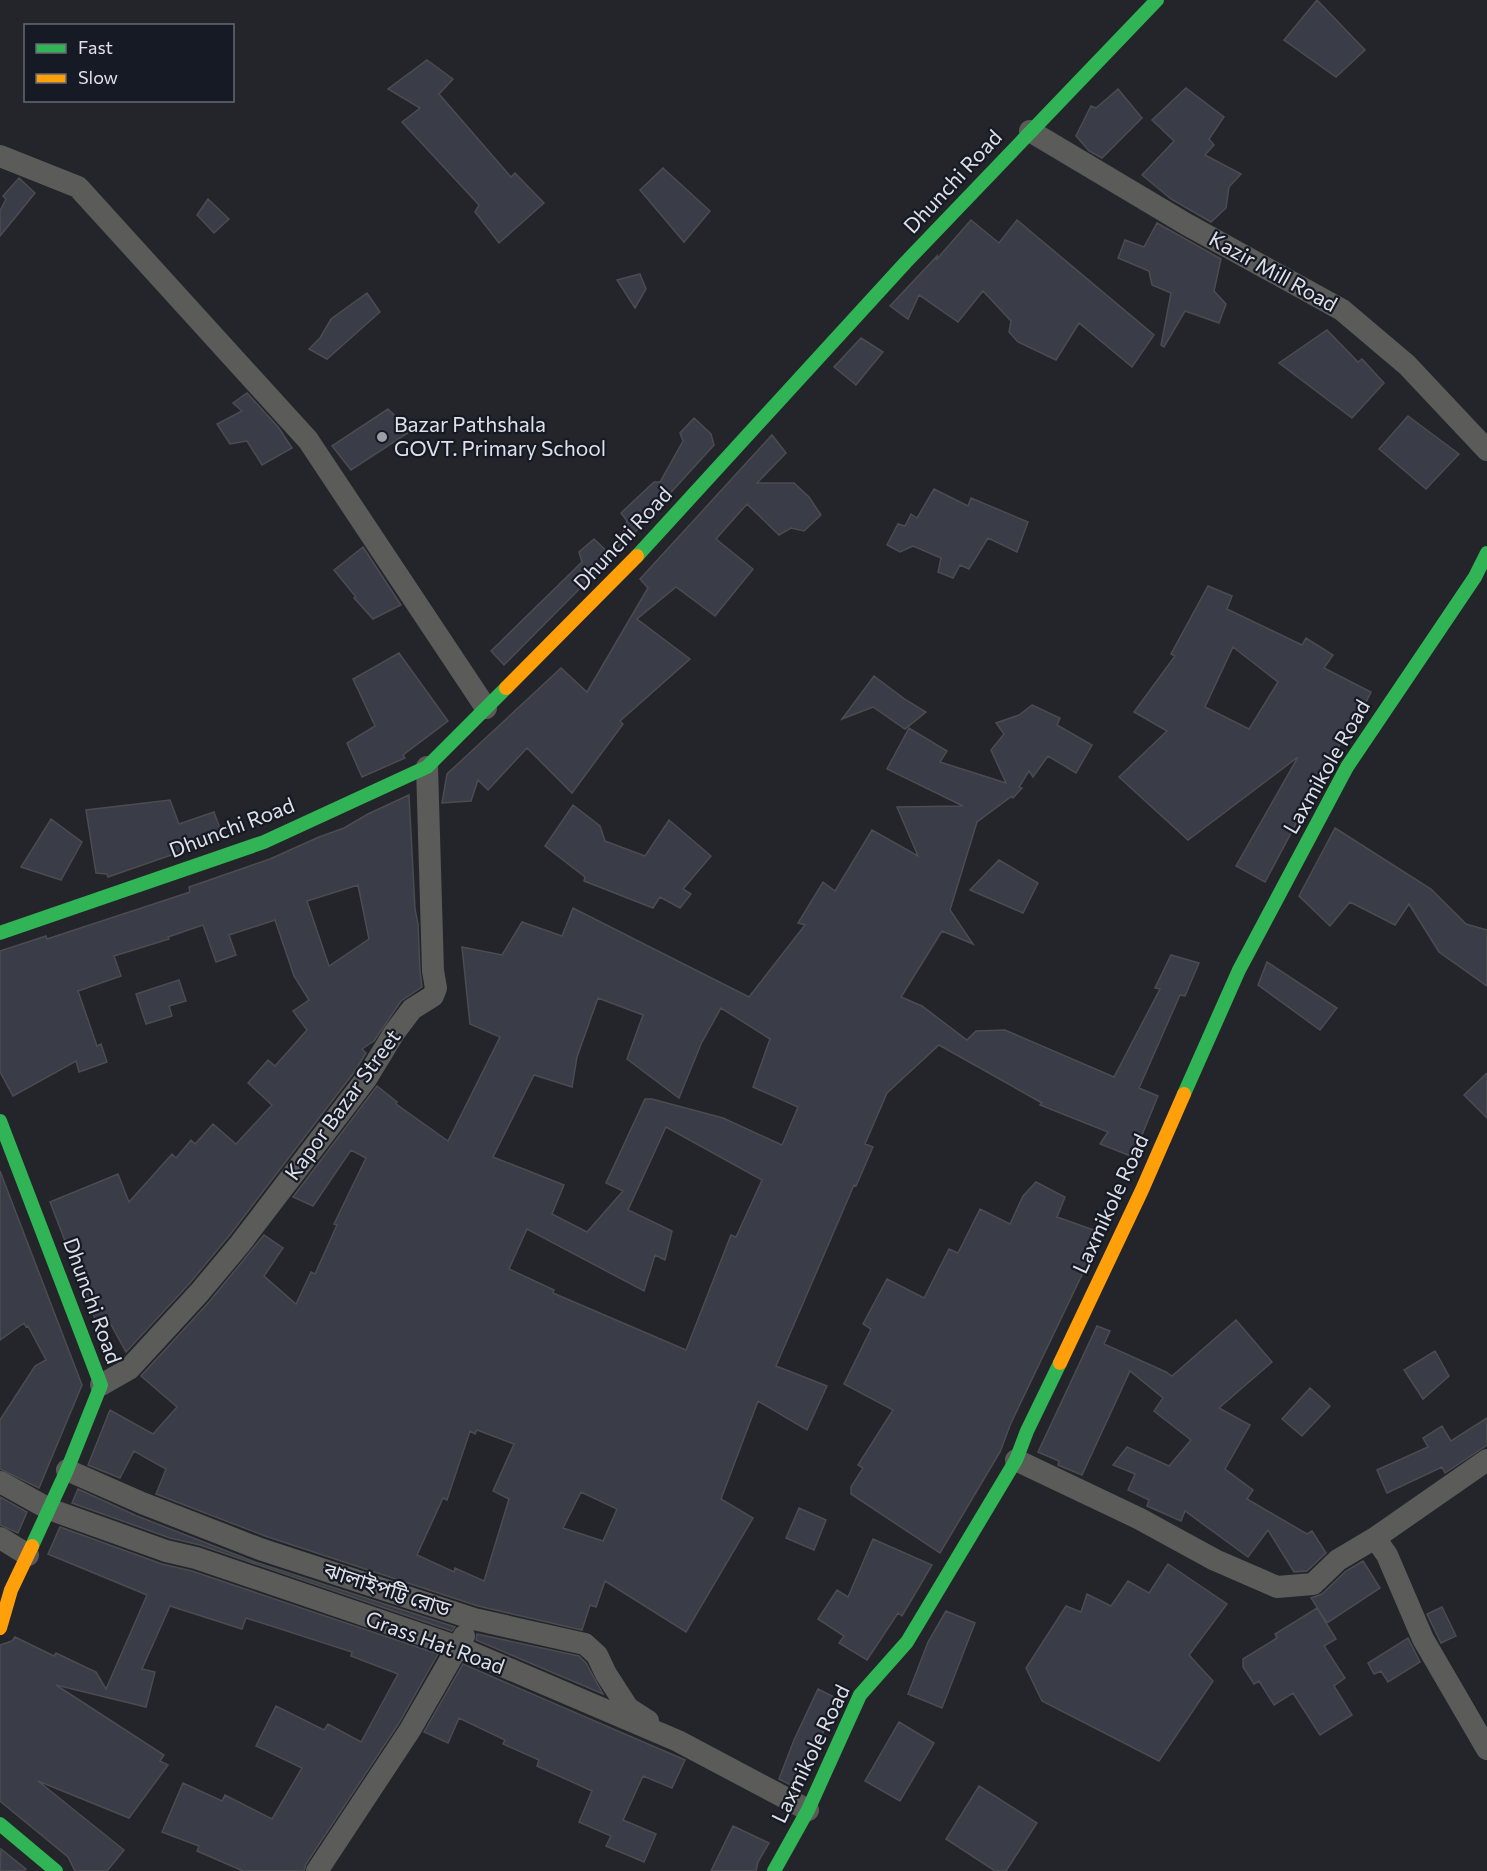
<svg xmlns="http://www.w3.org/2000/svg" width="1487" height="1871" font-family="Commissioner,'Noto Sans Bengali',sans-serif">
<style>
.building{fill:#3a3d47;stroke:#4b4c51;stroke-width:1.5;fill-rule:evenodd}
.lines{fill:none;stroke-linecap:round;stroke-linejoin:round}
.street{stroke:#5b5b5a;stroke-width:22}
.fast{stroke:#30b455;stroke-width:14}
.slow{stroke:#ff9f0a;stroke-width:14}
.poi-dot{fill:#9e9fa6;stroke:#161a24;stroke-width:2}
.labels{text-anchor:middle;stroke-width:4.5;stroke-linejoin:round;paint-order:stroke}
.street-label{font-size:21px;fill:#dfe1e9;stroke:#161a24}
.poi-label{font-size:21px;fill:#dfe1e9;stroke:#161a24;text-anchor:start}
</style>
<rect width="100%" height="100%" fill="#24252a"/>
<path class="building" d="M 1317,0 L 1365,50 L 1336,77 L 1284,40 Z
M 427,60 L 453,79 L 439,94 L 511,177 L 515,173 L 544,203 L 499,243 L 475,212 L 479,205 L 402,122 L 420,108 L 388,89 Z
M 1186,88 L 1224,117 L 1209,139 L 1214,145 L 1205,155 L 1241,174 L 1229,187 L 1226,208 L 1211,222 L 1171,199 L 1142,175 L 1174,141 L 1152,120 Z
M 1118,89 L 1142,118 L 1102,158 L 1089,151 L 1076,136 L 1091,106 L 1096,108 Z
M 663,168 L 710,211 L 684,242 L 640,190 Z
M 19,178 L 35,193 L 0,236 L 0,211 L 6,199 L 3,196 Z
M 208,199 L 229,219 L 214,233 L 197,215 Z
M 971,220 L 999,243 L 1017,220 L 1154,335 L 1132,367 L 1079,323 L 1056,360 L 1018,342 L 1009,332 L 1011,321 L 983,291 L 958,322 L 919,295 L 908,319 L 890,306 L 937,256 L 936,260 Z
M 1157,223 L 1221,259 L 1214,291 L 1226,304 L 1219,323 L 1185,311 L 1164,347 L 1161,345 L 1171,293 L 1152,285 L 1149,271 L 1118,258 L 1125,240 L 1144,247 Z
M 640,274 L 646,289 L 635,308 L 617,280 Z
M 367,293 L 380,312 L 327,359 L 309,349 L 320,338 L 331,319 Z
M 1327,330 L 1358,362 L 1362,359 L 1384,383 L 1352,418 L 1279,363 Z
M 861,338 L 883,352 L 856,385 L 834,367 Z
M 247,393 L 279,428 L 292,448 L 262,465 L 247,441 L 230,444 L 217,424 L 242,411 L 233,403 Z
M 388,409 L 411,431 L 351,470 L 332,446 Z
M 1408,416 L 1459,454 L 1426,489 L 1379,449 Z
M 694,418 L 711,434 L 714,445 L 616,553 L 627,521 L 621,513 L 654,482 L 660,482 L 683,441 L 680,433 Z
M 772,435 L 786,453 L 757,483 L 794,483 L 809,497 L 821,515 L 804,531 L 791,528 L 779,535 L 747,504 L 716,539 L 753,569 L 715,616 L 676,587 L 637,619 L 690,659 L 620,721 L 623,724 L 572,793 L 527,748 L 488,790 L 478,780 L 471,801 L 442,803 L 447,774 L 561,668 L 587,692 L 648,588 L 640,579 Z
M 934,489 L 968,506 L 971,498 L 1028,522 L 1017,552 L 988,538 L 969,569 L 960,565 L 953,578 L 938,572 L 941,558 L 913,546 L 900,552 L 887,545 L 898,524 L 905,526 L 911,514 L 917,518 Z
M 594,539 L 612,556 L 504,665 L 491,651 L 582,562 L 579,552 Z
M 363,547 L 401,605 L 373,619 L 354,598 L 356,597 L 334,570 Z
M 1208,586 L 1232,596 L 1227,609 L 1302,645 L 1306,638 L 1333,655 L 1324,668 L 1371,692 L 1356,722 L 1331,758 L 1265,882 L 1236,866 L 1298,757 L 1188,840 L 1119,777 L 1167,731 L 1134,712 L 1175,656 L 1171,654 ZM 1233,647 L 1278,682 L 1249,729 L 1205,707 Z
M 399,653 L 448,721 L 403,755 L 405,758 L 362,777 L 347,743 L 375,726 L 353,679 Z
M 874,676 L 906,700 L 926,712 L 905,729 L 873,707 L 842,719 Z
M 1032,705 L 1060,718 L 1057,725 L 1092,745 L 1076,773 L 1048,756 L 1033,777 L 1029,771 L 1019,787 L 1022,788 L 1013,798 L 1012,796 L 977,822 L 950,910 L 973,944 L 942,931 L 901,997 L 922,1006 L 967,1040 L 976,1031 L 1005,1030 L 1114,1077 L 1160,989 L 1155,988 L 1171,955 L 1199,963 L 1185,996 L 1180,995 L 1139,1088 L 1158,1096 L 1133,1157 L 1100,1144 L 1108,1132 L 1040,1105 L 1042,1103 L 939,1045 L 887,1093 L 865,1144 L 873,1147 L 856,1186 L 854,1185 L 776,1366 L 827,1386 L 807,1430 L 758,1401 L 721,1499 L 753,1518 L 686,1632 L 605,1581 L 596,1607 L 590,1605 L 582,1630 L 478,1606 L 265,1536 L 156,1494 L 166,1469 L 134,1451 L 120,1478 L 88,1465 L 110,1410 L 153,1434 L 177,1407 L 141,1376 L 209,1302 L 264,1235 L 283,1248 L 264,1276 L 296,1304 L 311,1272 L 315,1274 L 337,1225 L 334,1224 L 366,1158 L 351,1150 L 313,1206 L 293,1197 L 377,1086 L 397,1102 L 396,1104 L 448,1141 L 500,1037 L 470,1024 L 462,947 L 502,955 L 522,922 L 562,936 L 573,908 L 749,997 L 805,925 L 798,923 L 823,882 L 835,891 L 872,830 L 918,856 L 897,807 L 963,806 L 887,769 L 909,728 L 947,751 L 940,762 L 1006,783 L 991,750 L 1004,734 L 996,723 L 1019,715 ZM 598,998 L 643,1015 L 627,1059 L 679,1098 L 701,1044 L 721,1008 L 770,1039 L 753,1087 L 798,1107 L 782,1145 L 723,1118 L 652,1099 L 645,1099 L 606,1183 L 623,1191 L 587,1232 L 552,1214 L 564,1185 L 493,1157 L 534,1075 L 572,1087 L 577,1057 ZM 666,1127 L 762,1180 L 736,1237 L 731,1235 L 686,1350 L 553,1293 L 554,1290 L 509,1269 L 527,1229 L 644,1291 L 655,1255 L 665,1260 L 672,1231 L 628,1210 ZM 477,1430 L 514,1444 L 493,1491 L 509,1499 L 484,1581 L 455,1568 L 454,1572 L 417,1555 L 443,1498 L 447,1500 L 470,1431 L 475,1434 ZM 581,1492 L 617,1509 L 603,1541 L 563,1528 Z
M 409,795 L 415,909 L 418,924 L 420,971 L 422,987 L 401,1001 L 374,1041 L 362,1049 L 366,1053 L 355,1071 L 229,1236 L 189,1284 L 126,1352 L 109,1321 L 98,1327 L 50,1202 L 118,1174 L 129,1202 L 172,1154 L 176,1158 L 191,1140 L 195,1144 L 213,1124 L 236,1144 L 272,1105 L 248,1083 L 268,1060 L 275,1066 L 307,1030 L 293,1011 L 309,1000 L 294,976 L 275,920 L 229,935 L 236,955 L 216,962 L 203,925 L 168,937 L 169,939 L 114,956 L 121,976 L 78,991 L 97,1046 L 101,1044 L 107,1062 L 79,1072 L 76,1061 L 13,1096 L 0,1072 L 0,951 L 46,936 L 47,939 L 190,892 L 189,887 L 270,859 L 319,837 L 344,828 L 368,814 ZM 358,885 L 369,939 L 329,966 L 307,901 Z
M 170,800 L 179,824 L 214,812 L 223,837 L 108,877 L 107,874 L 96,873 L 86,810 Z
M 573,805 L 600,826 L 605,841 L 645,856 L 669,820 L 711,856 L 683,889 L 691,894 L 680,908 L 660,897 L 653,908 L 584,881 L 585,877 L 545,846 Z
M 51,819 L 82,842 L 61,880 L 21,867 Z
M 1335,828 L 1431,889 L 1466,924 L 1487,930 L 1487,986 L 1439,952 L 1409,904 L 1395,925 L 1350,902 L 1330,926 L 1299,896 Z
M 999,860 L 1038,883 L 1023,913 L 970,890 Z
M 1267,962 L 1337,1008 L 1320,1030 L 1258,985 Z
M 179,980 L 186,1001 L 169,1006 L 172,1016 L 146,1024 L 136,994 Z
M 1487,1073 L 1487,1118 L 1464,1095 Z
M 0,1171 L 82,1385 L 39,1488 L 0,1469 L 0,1420 L 35,1366 L 46,1360 L 28,1326 L 26,1327 L 24,1323 L 0,1340 Z
M 1036,1182 L 1065,1197 L 1057,1217 L 1102,1233 L 1011,1423 L 1000,1452 L 940,1553 L 851,1494 L 851,1487 L 863,1468 L 858,1465 L 893,1410 L 844,1384 L 871,1329 L 863,1324 L 887,1279 L 924,1298 L 949,1249 L 958,1253 L 980,1209 L 1010,1224 L 1023,1196 Z
M 1236,1320 L 1272,1362 L 1219,1408 L 1250,1425 L 1225,1469 L 1253,1490 L 1247,1499 L 1307,1534 L 1312,1531 L 1326,1553 L 1307,1571 L 1294,1572 L 1268,1530 L 1248,1557 L 1185,1511 L 1181,1521 L 1147,1506 L 1149,1500 L 1128,1490 L 1135,1474 L 1113,1465 L 1127,1447 L 1169,1466 L 1191,1440 L 1154,1411 L 1163,1398 L 1130,1371 L 1082,1475 L 1058,1465 L 1059,1461 L 1038,1452 L 1097,1326 L 1110,1331 L 1104,1344 L 1166,1372 L 1172,1376 Z
M 1435,1351 L 1449,1376 L 1423,1399 L 1404,1370 Z
M 1310,1388 L 1330,1406 L 1302,1436 L 1282,1419 Z
M 1487,1418 L 1487,1445 L 1445,1473 L 1442,1467 L 1387,1493 L 1377,1470 L 1428,1447 L 1423,1438 L 1442,1426 L 1451,1441 Z
M 78,1489 L 137,1516 L 255,1562 L 455,1627 L 452,1631 L 200,1545 L 170,1538 L 72,1503 Z
M 0,1497 L 27,1512 L 18,1533 L 0,1525 Z
M 799,1508 L 826,1520 L 814,1550 L 786,1538 Z
M 60,1527 L 162,1564 L 192,1571 L 438,1654 L 399,1723 L 306,1864 L 304,1871 L 243,1871 L 197,1851 L 199,1846 L 162,1832 L 183,1783 L 222,1801 L 225,1795 L 272,1819 L 302,1768 L 256,1746 L 276,1706 L 324,1730 L 328,1724 L 361,1742 L 398,1674 L 351,1656 L 352,1652 L 246,1618 L 242,1629 L 170,1606 L 142,1669 L 155,1672 L 146,1707 L 56,1685 L 164,1755 L 160,1761 L 168,1765 L 129,1818 L 38,1781 L 124,1850 L 107,1871 L 75,1871 L 68,1857 L 0,1801 L 0,1645 L 12,1641 L 15,1637 L 54,1656 L 56,1653 L 96,1672 L 106,1689 L 147,1595 L 48,1554 Z
M 873,1539 L 932,1565 L 902,1616 L 898,1613 L 867,1660 L 839,1643 L 844,1636 L 818,1619 L 837,1590 L 848,1597 Z
M 1363,1561 L 1380,1588 L 1327,1623 L 1311,1598 L 1322,1594 L 1346,1571 Z
M 1168,1564 L 1227,1604 L 1189,1655 L 1213,1681 L 1159,1761 L 1042,1701 L 1026,1668 L 1066,1606 L 1081,1612 L 1087,1594 L 1111,1606 L 1128,1581 L 1149,1593 Z
M 1442,1607 L 1456,1636 L 1441,1643 L 1427,1614 Z
M 1317,1608 L 1336,1639 L 1324,1646 L 1345,1678 L 1334,1686 L 1352,1715 L 1320,1735 L 1293,1693 L 1274,1705 L 1259,1681 L 1254,1684 L 1243,1667 L 1243,1659 L 1277,1638 L 1275,1634 Z
M 946,1611 L 975,1623 L 942,1708 L 908,1694 L 928,1642 Z
M 477,1634 L 579,1656 L 586,1663 L 603,1694 L 476,1640 Z
M 1408,1638 L 1420,1662 L 1388,1682 L 1381,1671 L 1374,1674 L 1368,1663 Z
M 463,1664 L 685,1760 L 672,1788 L 643,1776 L 623,1820 L 656,1834 L 644,1862 L 606,1846 L 611,1836 L 579,1822 L 592,1791 L 537,1766 L 539,1760 L 503,1744 L 505,1740 L 459,1718 L 448,1743 L 424,1732 Z
M 818,1689 L 838,1699 L 798,1789 L 779,1779 L 794,1740 Z
M 899,1722 L 934,1743 L 900,1801 L 865,1781 Z
M 979,1786 L 1037,1823 L 1006,1871 L 995,1871 L 946,1839 Z
M 733,1826 L 769,1843 L 758,1862 L 756,1871 L 711,1871 Z
M 1,1849 L 26,1869 L 24,1871 L 0,1871 Z"/>
<g class="lines">
<path class="street" d="M 1030,131 L 1186,224 L 1342,310 L 1407,365 L 1487,450
M 0,156 L 78,187 L 308,440 L 486,708
M 101,1385 L 129,1369 L 199,1293 L 240,1244 L 366,1079 L 394,1033 L 412,1009 L 433,996 L 436,988 L 433,971 L 427,767
M 1016,1460 L 1140,1519 L 1215,1560 L 1277,1587 L 1313,1584 L 1338,1560 L 1375,1538 L 1387,1555 L 1423,1639 L 1487,1749
M 67,1470 L 142,1503 L 260,1549 L 474,1619 L 585,1644 L 597,1655 L 606,1674 L 628,1708 L 648,1721
M 0,1482 L 49,1509 L 166,1551 L 196,1558 L 458,1647 L 678,1741 L 808,1810
M 0,1538 L 28,1555
M 1375,1538 L 1487,1460
M 317,1871 L 410,1730 L 464,1636"/>
<path class="fast" d="M 637,556 L 906,262 L 1157,0
M 0,933 L 264,842 L 427,767 L 506,688
M 1184,1094 L 1239,970 L 1347,767 L 1475,577 L 1487,553
M 0,1121 L 101,1385 L 67,1470 L 32,1546
M 0,1824 L 56,1871
M 774,1871 L 808,1810 L 860,1695 L 907,1642 L 1016,1460 L 1027,1431 L 1060,1363"/>
<path class="slow" d="M 506,688 L 637,556
M 1060,1363 L 1142,1190 L 1184,1094
M 0,1628 L 11,1590 L 32,1546"/>
</g>
<circle class="poi-dot" cx="382" cy="437" r="6"/>
<g class="labels">
<g class="street-label">
<text transform="translate(953 182) rotate(-47)" y="7">Dhunchi Road</text>
<text transform="translate(1273 272) rotate(29)" y="7">Kazir Mill Road</text>
<text transform="translate(623 539) rotate(-47)" y="7">Dhunchi Road</text>
<text transform="translate(1327 767) rotate(-60)" y="7">Laxmikole Road</text>
<text transform="translate(232 828) rotate(-21)" y="7">Dhunchi Road</text>
<text transform="translate(343 1105) rotate(-54)" y="7">Kapor Bazar Street</text>
<text transform="translate(1111 1204) rotate(-65)" y="7">Laxmikole Road</text>
<text transform="translate(92 1301) rotate(70)" y="7">Dhunchi Road</text>
<text transform="translate(387 1590) rotate(18)" y="7">ঝালাইপট্টি রোড</text>
<text transform="translate(435 1643) rotate(20)" y="7">Grass Hat Road</text>
<text transform="translate(811 1754) rotate(-64)" y="7">Laxmikole Road</text>
</g>
<g class="poi-label">
<text x="394" y="432">Bazar Pathshala<tspan x="394" dy="24">GOVT. Primary School</tspan></text>
</g>
</g>
<rect x="24" y="24" width="210" height="78" fill="#161a24" stroke="#666a73" stroke-width="1.5"/>
<rect x="36" y="44" width="30" height="9" fill="#30b455" stroke="#666a73" stroke-width="1.5"/>
<text x="78" y="54" font-size="18" fill="#dfe1e9">Fast</text>
<rect x="36" y="74" width="30" height="9" fill="#ff9f0a" stroke="#666a73" stroke-width="1.5"/>
<text x="78" y="84" font-size="18" fill="#dfe1e9">Slow</text>
</svg>
